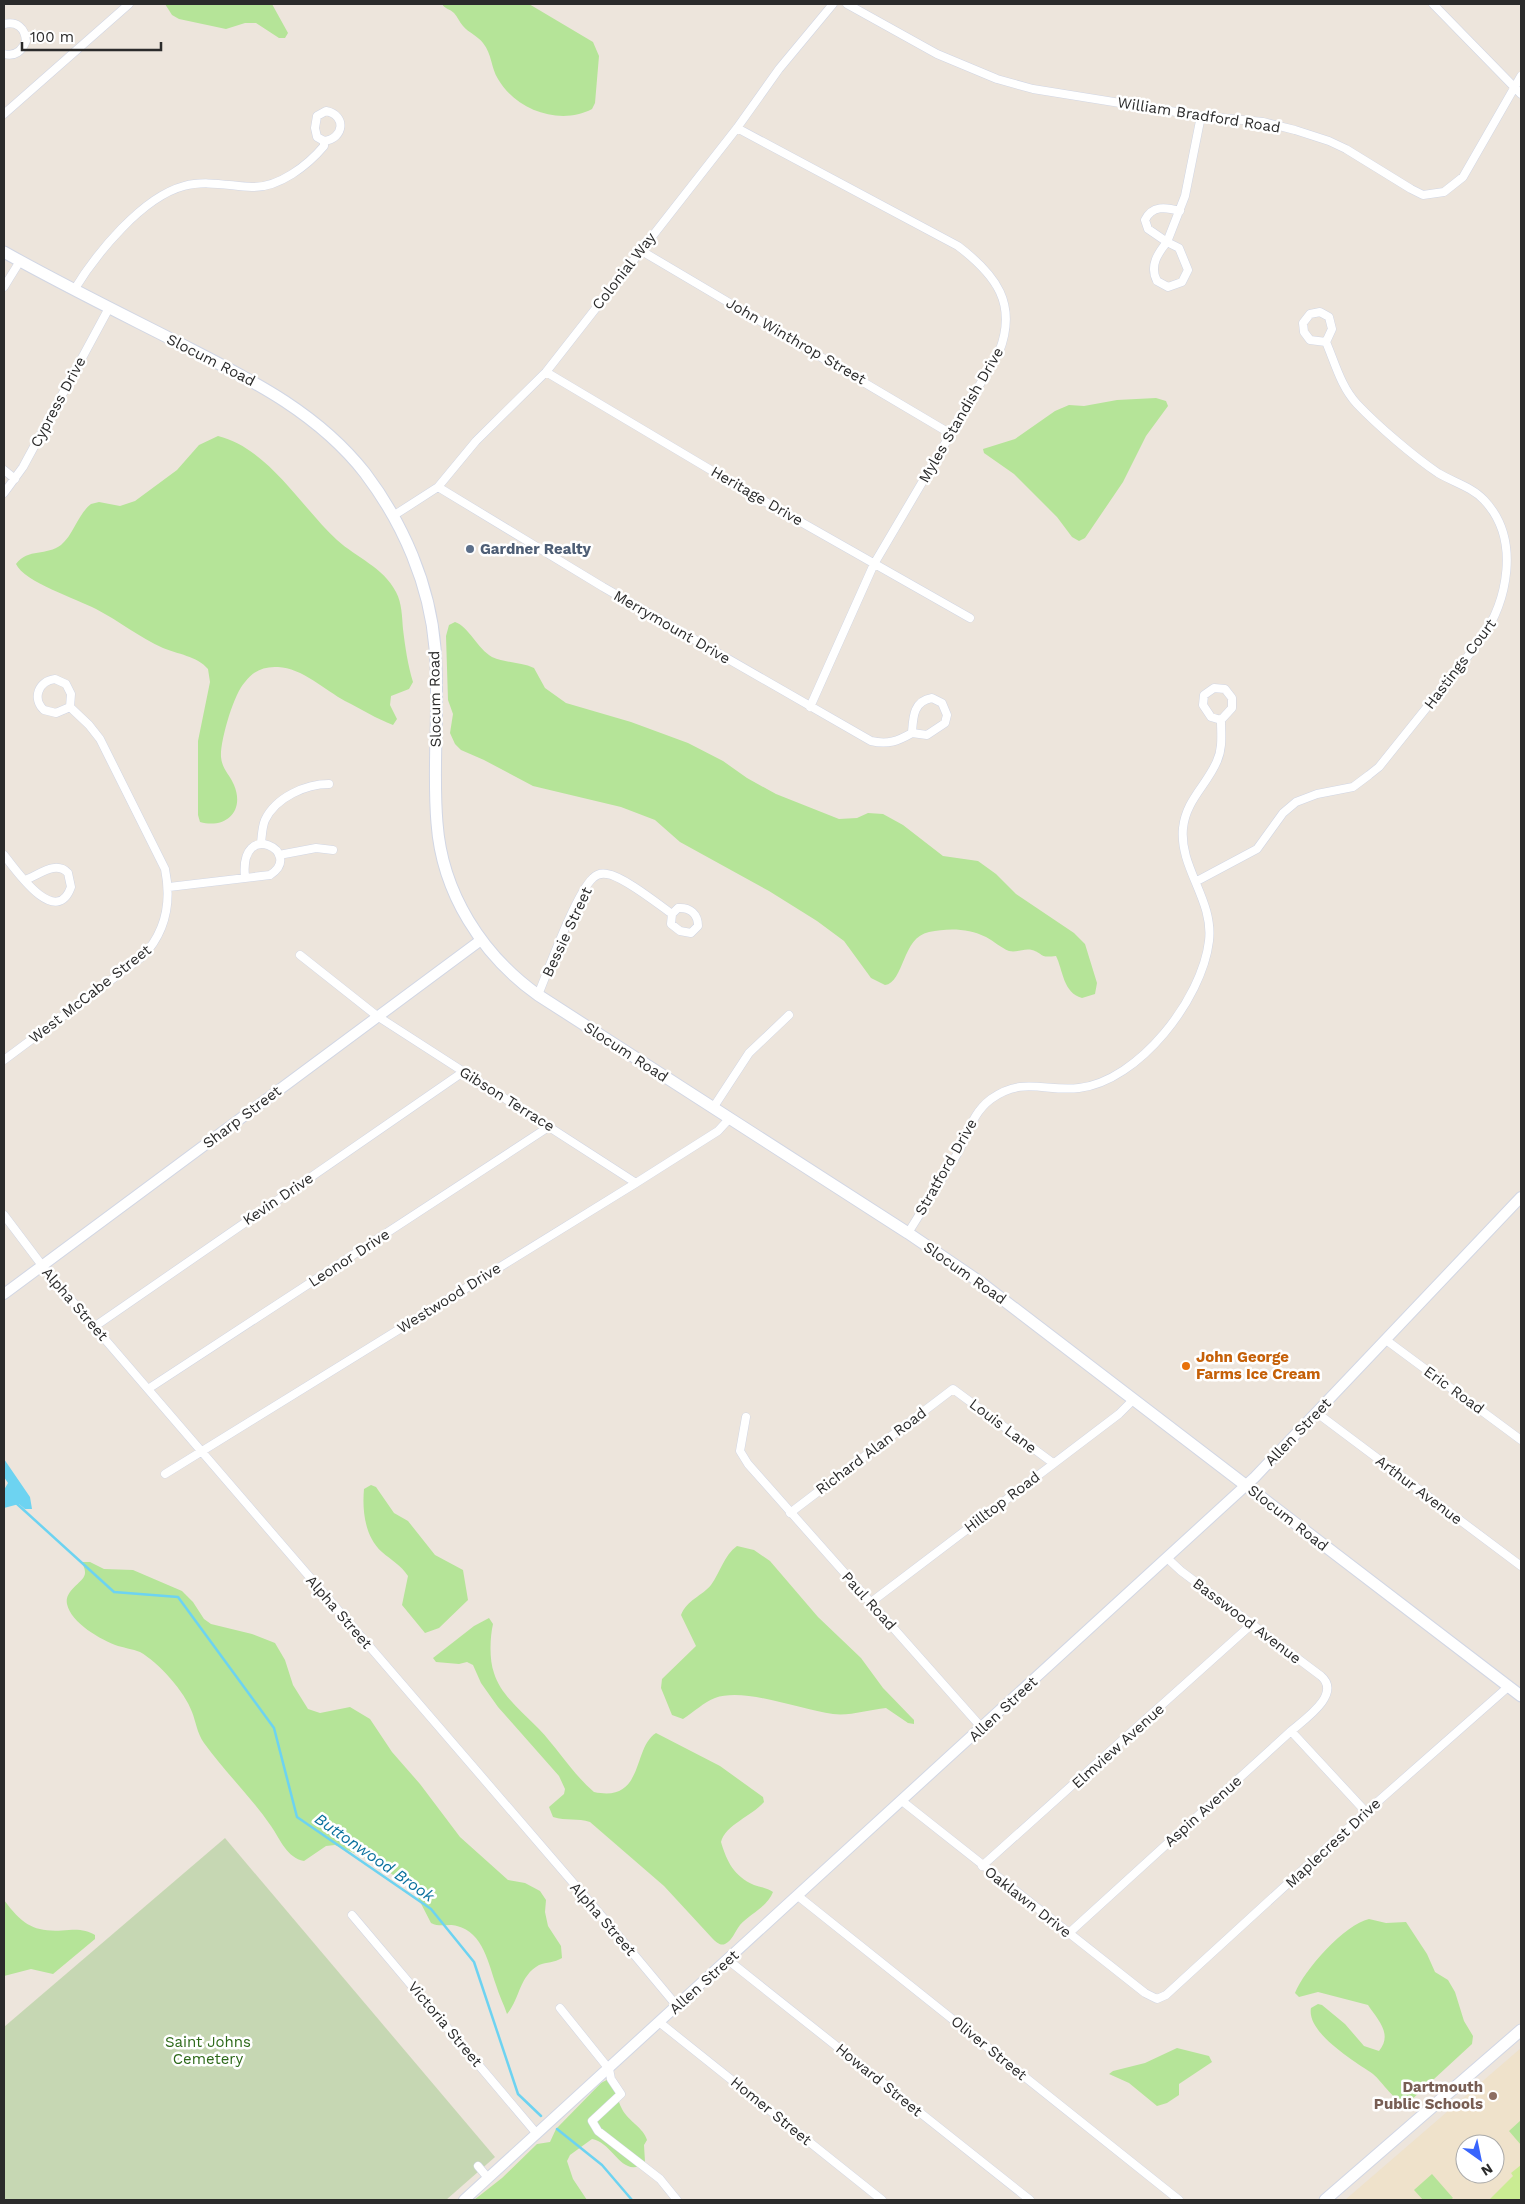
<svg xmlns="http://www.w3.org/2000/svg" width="1525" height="2204" font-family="'Work Sans',sans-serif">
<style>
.education{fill:#efe2cb;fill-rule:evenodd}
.green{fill:#b5e498}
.cemetery{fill:#c6d7b3}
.pitch{fill:#caec93}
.water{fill:#6dd3f1}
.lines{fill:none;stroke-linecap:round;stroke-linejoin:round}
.stream{stroke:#6dd3f1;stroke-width:2.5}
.minor-casing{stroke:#d1d6e4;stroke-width:9}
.tertiary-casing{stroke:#d1d6e4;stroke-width:12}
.secondary-casing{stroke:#d1d6e4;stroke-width:13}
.minor{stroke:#fff;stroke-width:8}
.tertiary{stroke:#fff;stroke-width:10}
.secondary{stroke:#fff;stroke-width:11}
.service-dot{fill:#5c6f8a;stroke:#fff;stroke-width:2}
.food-dot{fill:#e8710a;stroke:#fff;stroke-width:2}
.education-dot{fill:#8d6e63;stroke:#fff;stroke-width:2}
.labels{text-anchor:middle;stroke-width:5;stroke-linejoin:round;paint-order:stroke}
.street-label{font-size:15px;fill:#2b2b2b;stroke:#fff}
.service-label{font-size:15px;font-weight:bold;fill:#4e5e75;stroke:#fff;text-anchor:start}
.food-label{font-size:15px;font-weight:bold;fill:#c56008;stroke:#fff;text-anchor:start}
.park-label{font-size:15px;fill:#2d6919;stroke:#fff}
.education-label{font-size:15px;font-weight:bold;fill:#785e54;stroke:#fff;text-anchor:end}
.water-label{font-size:16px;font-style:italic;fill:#0b719e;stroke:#fff}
</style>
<rect width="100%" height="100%" fill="#ede5dc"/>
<path class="education" d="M 1521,2048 L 1521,2200 L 1345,2200 ZM 1465,2144 L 1495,2144 L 1495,2174 L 1465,2174 Z"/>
<path class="green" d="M 165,4 L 272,4 L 288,33 L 285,38 L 279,38 L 256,23 L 245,23 L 226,29 L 179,19 L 172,15 Z
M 442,4 L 529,4 L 593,42 L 599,56 L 595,103 L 592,109 C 560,126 516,110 498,79 C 491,68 492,54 483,43 C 478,36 469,33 463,26 C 459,22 458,17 454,13 C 450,9 445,9 442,4 Z
M 1156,398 L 1166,401 L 1168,406 L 1146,436 L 1123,482 L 1085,538 L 1079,541 L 1072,537 L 1057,517 L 1014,474 L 984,453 L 983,449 L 1015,439 L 1055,411 L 1069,405 L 1084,406 L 1117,400 Z
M 218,436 C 268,448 301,507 337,540 C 357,558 383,567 396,592 C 402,603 402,617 403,629 C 405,646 408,666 413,682 L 409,689 L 391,696 L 390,705 L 397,719 L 393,725 C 377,719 361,709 345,701 C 325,690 302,668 278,667 C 264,666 253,671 245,682 C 234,693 220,741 221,757 C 222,769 230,775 234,785 C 245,811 226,829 200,822 L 198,815 L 198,741 L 210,682 L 208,669 C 197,656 177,654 163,648 C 139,637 119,621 96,609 C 77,599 24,582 16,564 C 28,548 47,556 61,545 C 74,534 78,514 91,504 L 99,502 L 120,506 L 135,501 L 177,470 L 199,445 Z
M 455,622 C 468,626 478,649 492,657 C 505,663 521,662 534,668 L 545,688 L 566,703 L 631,722 L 688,743 L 723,761 L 747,778 L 776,794 L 839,819 L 857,818 L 868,813 L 883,814 L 903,825 L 943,856 L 978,861 L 996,874 L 1016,894 L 1074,933 L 1085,944 L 1097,983 L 1095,994 L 1082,998 C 1063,993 1063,970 1056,956 C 1038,958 1045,954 1032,950 C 1024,948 1017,953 1009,951 C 1001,948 994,941 986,937 C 968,928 948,928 929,932 C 902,937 904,983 885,985 L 871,978 L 844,941 L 817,921 L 769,891 L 680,842 L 655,820 L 621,807 L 533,786 L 484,760 L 461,750 L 455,744 L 450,733 L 453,714 L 448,700 L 446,636 L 449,625 Z
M 371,1485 L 376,1487 L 394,1513 L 408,1521 L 435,1555 L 463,1570 L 468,1600 L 439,1628 L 425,1633 L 402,1605 L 408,1576 C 401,1565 391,1560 382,1552 C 365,1537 362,1511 364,1489 Z
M 737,1546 L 754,1550 L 770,1561 L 818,1617 L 861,1658 L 883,1688 L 914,1720 L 914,1724 L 908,1723 L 886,1708 C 868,1710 850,1716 833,1714 C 800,1710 745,1687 715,1698 C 704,1702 694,1712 683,1719 L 672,1715 L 661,1688 L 662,1679 L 696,1646 L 681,1615 C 687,1600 702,1596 711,1585 C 720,1573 724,1555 737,1546 Z
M 82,1562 L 90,1562 L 104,1569 L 133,1570 L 182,1591 L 193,1602 L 204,1619 L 211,1624 L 252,1634 L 275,1643 L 285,1660 L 293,1685 L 308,1709 L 320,1713 L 350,1707 L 370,1719 L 392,1752 L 420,1784 L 460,1837 L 508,1880 L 525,1883 L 540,1891 L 546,1900 L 545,1912 L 548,1926 L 561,1946 L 562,1958 C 554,1963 547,1962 539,1965 C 519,1976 520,1999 507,2014 C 504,2005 499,1995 496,1985 C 489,1965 483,1932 457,1926 C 448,1923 441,1928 431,1923 L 413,1888 L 369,1859 L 335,1845 L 326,1846 L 304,1861 C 287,1858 280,1839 271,1826 C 251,1797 225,1772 204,1743 C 197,1733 196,1722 192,1712 C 185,1692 158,1662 140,1652 C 132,1649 125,1648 118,1646 C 101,1640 71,1623 67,1604 C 64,1589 86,1582 85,1572 C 85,1569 83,1565 82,1562 Z
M 489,1618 L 493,1624 C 490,1637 489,1659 494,1673 C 501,1696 523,1712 539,1729 C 558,1749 572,1773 594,1792 C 645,1803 632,1748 656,1733 L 720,1766 L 763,1797 L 764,1802 C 752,1816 725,1825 721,1842 C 727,1862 734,1876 754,1885 C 760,1887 768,1888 773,1892 C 767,1907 750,1914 740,1925 C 735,1931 733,1940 725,1944 C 720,1946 716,1942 712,1938 L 664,1886 L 590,1822 C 578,1818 566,1821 553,1817 L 549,1807 L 564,1794 L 565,1789 L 559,1776 L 498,1707 L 481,1683 L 473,1665 L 467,1662 L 459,1664 L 436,1662 L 433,1658 L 474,1626 Z
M 4,1900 C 24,1927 36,1933 69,1930 C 77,1929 88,1930 95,1935 L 95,1939 L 53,1974 L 31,1969 L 4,1976 Z
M 1369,1919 L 1386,1923 L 1406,1922 L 1427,1954 L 1435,1972 L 1448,1980 L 1455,1992 L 1464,2021 L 1473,2036 L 1472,2044 L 1408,2103 C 1394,2103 1383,2082 1373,2074 C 1356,2062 1306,2033 1311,2008 L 1318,2004 L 1322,2005 L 1345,2024 L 1364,2046 L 1379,2051 C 1393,2034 1378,2020 1368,2005 L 1318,1992 L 1299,1997 L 1295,1993 C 1304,1970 1345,1924 1369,1919 Z
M 1177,2048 L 1209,2056 L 1212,2062 L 1179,2084 L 1179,2095 L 1167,2103 L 1157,2106 L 1129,2083 L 1109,2074 L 1113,2071 L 1145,2063 Z
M 612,2077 C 615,2087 617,2099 622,2109 C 628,2121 644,2128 647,2140 L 644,2145 L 645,2162 C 623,2181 613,2142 592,2139 L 570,2155 L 567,2161 L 573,2179 L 587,2200 L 474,2200 L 502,2178 L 537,2144 L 550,2142 L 556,2129 L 601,2083 Z
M 1521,2120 L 1521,2145 L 1509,2131 Z
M 1432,2174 L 1453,2198 L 1450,2200 L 1423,2200 L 1414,2190 Z"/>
<path class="cemetery" d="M 225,1838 L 495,2157 L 446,2200 L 4,2200 L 4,2027 Z"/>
<path class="pitch" d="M 1521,2165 L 1521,2200 L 1489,2200 L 1513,2176 L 1511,2173 Z"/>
<path class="water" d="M 4,1459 L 30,1497 L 32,1509 L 25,1509 L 19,1504 L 4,1508 L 4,1490 L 8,1483 L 4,1477 Z"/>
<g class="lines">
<path class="stream" d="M 16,1503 L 114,1592 L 178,1597 L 274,1728 L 297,1817 L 431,1909 L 474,1962 L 518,2094 L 541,2116
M 557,2129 L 602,2165 L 632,2200"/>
<defs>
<path id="minor" d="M 847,4 L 937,54 L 997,79 L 1033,89 L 1201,116 L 1263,122 L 1295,130 L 1329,141 L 1346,149 L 1411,189 L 1423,195 L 1444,192 L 1463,177 L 1521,76
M 1433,4 L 1521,94
M 4,24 C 17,21 25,28 26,41 C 22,51 15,57 4,54
M 4,114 L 129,4
M 737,128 L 958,246 C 996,275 1018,304 999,352 L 874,564 L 810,707
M 1180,211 C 1166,207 1152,205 1145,220 L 1148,229 L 1167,242 C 1158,253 1149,266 1157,281 L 1168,287 L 1182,282 L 1188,270 L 1179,248 L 1167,242 L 1185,196 L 1201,116
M 640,250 L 951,434
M 4,287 L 20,261
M 74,290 C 96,254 142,197 184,186 C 206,180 230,186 252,187 C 279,188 308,165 324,146 L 324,141 C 344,139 347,115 326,111 L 317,116 L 315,128 L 317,137 L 324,141
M 546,372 L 741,488 L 970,618
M 4,470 L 15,479
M 438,487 L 603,587 L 871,741 C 888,745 898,741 912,733 C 913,718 913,701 932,698 L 942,703 L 947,715 L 945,723 L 927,735 L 912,733
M 4,493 L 23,467 L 109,308
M 393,516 L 438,487 L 476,441 L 546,372 L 737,128 L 779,69 L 833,4
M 261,843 C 262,835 262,827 265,820 C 276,797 306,784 329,784
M 4,855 C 15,869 56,929 71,887 L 68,873 C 56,860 39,875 25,880
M 279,855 L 316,848 L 333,850
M 1197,881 L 1257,849 L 1283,813 L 1296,802 L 1317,794 L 1353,787 L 1369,775 L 1379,767 L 1480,641 C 1508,601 1521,539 1484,500 C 1472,487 1453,482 1438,473 C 1413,456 1378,426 1357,404 C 1341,387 1335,363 1326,342 L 1332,329 L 1329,317 L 1320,312 L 1310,314 L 1303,323 L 1304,332 L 1310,340 L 1326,342
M 169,887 L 270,875 C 305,853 239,817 245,877
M 300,955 L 377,1016 L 636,1183
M 538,995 C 548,971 576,893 593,878 C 597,874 602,873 607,874 C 623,876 658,904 672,914 L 671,924 L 680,931 L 691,933 L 698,926 C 698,914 690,907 678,908 L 672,914
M 4,1060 L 142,957 C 166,932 172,903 165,869 L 100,739 L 89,725 L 70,707 L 71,694 L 66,684 L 55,679 C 38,681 32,699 44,710 L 56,713 L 70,707
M 713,1108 L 749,1053 L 789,1015
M 4,1215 L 47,1272 L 606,1921 L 677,2006
M 908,1233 C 924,1207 940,1182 956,1156 C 968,1136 971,1114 991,1099 C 1023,1076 1045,1092 1079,1088 C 1139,1081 1202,999 1209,941 C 1214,900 1179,868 1183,828 C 1186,800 1207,785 1217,761 C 1223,748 1221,734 1221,720 L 1211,717 L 1203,705 L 1204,695 L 1214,688 L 1225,689 L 1232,698 L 1232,708 L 1221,720
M 94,1327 L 463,1072
M 1386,1340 L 1521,1440
M 148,1389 L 550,1126
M 1317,1413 L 1521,1566
M 746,1417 L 740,1451 L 748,1464 L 982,1728
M 165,1474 L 636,1183 L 718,1131 L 729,1119
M 790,1513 L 953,1389 L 1053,1463
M 870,1603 L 1119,1414 L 1133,1400
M 1291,1731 L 1366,1812
M 902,1801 L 1145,1993 L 1157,1999 L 1166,1995 L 1366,1812 L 1508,1687
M 982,1866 L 1252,1624
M 798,1896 L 1179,2200
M 352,1915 L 537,2134
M 1068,1934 L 1291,1731 C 1305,1719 1342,1694 1321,1676 L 1181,1571 L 1167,1558
M 728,1960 L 1030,2200
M 560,2008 L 609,2069 L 611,2079 L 621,2094 L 592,2121 L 598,2131 L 660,2179 L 677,2200
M 659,2022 L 882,2200
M 478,2166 L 488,2178"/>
<path id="tertiary" d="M 4,1294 L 481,940
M 464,2200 L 1255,1477 L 1521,1197"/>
<path id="secondary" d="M 4,252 C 59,283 116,311 173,340 C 243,376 315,409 365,473 C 403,523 430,585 435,648 C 440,706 432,765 437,823 C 442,893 482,955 538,995 L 908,1233 L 980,1282 L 1521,1696
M 1325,2200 L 1521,2030"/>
</defs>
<use href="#minor" class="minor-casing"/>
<use href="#tertiary" class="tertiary-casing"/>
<use href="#secondary" class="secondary-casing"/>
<use href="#minor" class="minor"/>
<use href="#tertiary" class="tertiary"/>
<use href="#secondary" class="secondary"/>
</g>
<circle class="service-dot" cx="470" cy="549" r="5"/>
<circle class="food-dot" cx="1186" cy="1366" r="5"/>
<circle class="education-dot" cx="1493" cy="2096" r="5"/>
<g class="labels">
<g class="street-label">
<text transform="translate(1199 115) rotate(9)" y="5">William Bradford Road</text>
<text transform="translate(624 271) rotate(-52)" y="5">Colonial Way</text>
<text transform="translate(796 341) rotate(30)" y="5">John Winthrop Street</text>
<text transform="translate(211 360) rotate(27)" y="5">Slocum Road</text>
<text transform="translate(58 402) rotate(-62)" y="5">Cypress Drive</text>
<text transform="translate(961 415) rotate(-60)" y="5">Myles Standish Drive</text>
<text transform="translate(757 496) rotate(30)" y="5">Heritage Drive</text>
<text transform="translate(672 627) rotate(30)" y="5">Merrymount Drive</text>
<text transform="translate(1460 664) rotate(-53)" y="5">Hastings Court</text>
<text transform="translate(435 699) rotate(-91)" y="5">Slocum Road</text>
<text transform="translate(567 932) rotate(-65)" y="5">Bessie Street</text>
<text transform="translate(90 994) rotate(-38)" y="5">West McCabe Street</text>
<text transform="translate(626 1052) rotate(33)" y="5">Slocum Road</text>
<text transform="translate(507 1099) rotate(32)" y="5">Gibson Terrace</text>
<text transform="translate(242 1117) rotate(-37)" y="5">Sharp Street</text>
<text transform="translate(946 1167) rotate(-60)" y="5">Stratford Drive</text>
<text transform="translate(278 1199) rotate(-34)" y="5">Kevin Drive</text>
<text transform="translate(349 1258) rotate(-33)" y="5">Leonor Drive</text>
<text transform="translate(965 1273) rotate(35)" y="5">Slocum Road</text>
<text transform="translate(449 1298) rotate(-32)" y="5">Westwood Drive</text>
<text transform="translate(75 1304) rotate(49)" y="5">Alpha Street</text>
<text transform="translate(1454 1390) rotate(36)" y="5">Eric Road</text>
<text transform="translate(1003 1426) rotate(37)" y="5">Louis Lane</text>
<text transform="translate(1298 1432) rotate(-46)" y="5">Allen Street</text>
<text transform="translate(871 1451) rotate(-37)" y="5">Richard Alan Road</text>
<text transform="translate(1419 1490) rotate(37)" y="5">Arthur Avenue</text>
<text transform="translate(1002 1502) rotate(-37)" y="5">Hilltop Road</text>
<text transform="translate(1288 1518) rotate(38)" y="5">Slocum Road</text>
<text transform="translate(869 1601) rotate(48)" y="5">Paul Road</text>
<text transform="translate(339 1612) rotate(49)" y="5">Alpha Street</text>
<text transform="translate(1247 1621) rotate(37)" y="5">Basswood Avenue</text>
<text transform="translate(1003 1709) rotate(-43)" y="5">Allen Street</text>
<text transform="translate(1118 1746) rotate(-42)" y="5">Elmview Avenue</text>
<text transform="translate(1203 1811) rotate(-42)" y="5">Aspin Avenue</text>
<text transform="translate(1333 1843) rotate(-43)" y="5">Maplecrest Drive</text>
<text transform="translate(1028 1902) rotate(38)" y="5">Oaklawn Drive</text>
<text transform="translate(603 1919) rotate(49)" y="5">Alpha Street</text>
<text transform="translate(704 1982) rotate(-42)" y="5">Allen Street</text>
<text transform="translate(445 2024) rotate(50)" y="5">Victoria Street</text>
<text transform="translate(989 2048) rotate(39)" y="5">Oliver Street</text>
<text transform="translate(879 2080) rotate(39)" y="5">Howard Street</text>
<text transform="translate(771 2111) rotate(39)" y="5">Homer Street</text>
</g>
<g class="service-label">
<text x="480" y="554">Gardner Realty</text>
</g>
<g class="food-label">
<text x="1196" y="1362">John George<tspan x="1196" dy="17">Farms Ice Cream</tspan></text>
</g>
<g class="park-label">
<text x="208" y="2047">Saint Johns<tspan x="208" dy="17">Cemetery</tspan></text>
</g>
<g class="education-label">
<text x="1483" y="2092">Dartmouth<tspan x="1483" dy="17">Public Schools</tspan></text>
</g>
<g class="water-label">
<text transform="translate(375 1857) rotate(35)" y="6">Buttonwood Brook</text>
</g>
</g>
<rect width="1525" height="2204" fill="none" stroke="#2b2b2b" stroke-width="10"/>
<g transform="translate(1480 2159) rotate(147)"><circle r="24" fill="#ffffff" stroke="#aaaaaa"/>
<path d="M0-4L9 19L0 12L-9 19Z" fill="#3965fd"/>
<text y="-8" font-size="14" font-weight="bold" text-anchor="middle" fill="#2b2b2b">N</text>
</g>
<path d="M22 42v8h139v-8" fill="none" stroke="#2b2b2b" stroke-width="2.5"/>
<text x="30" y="42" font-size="15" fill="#2b2b2b" stroke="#ffffff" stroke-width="4" paint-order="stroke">100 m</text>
</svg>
